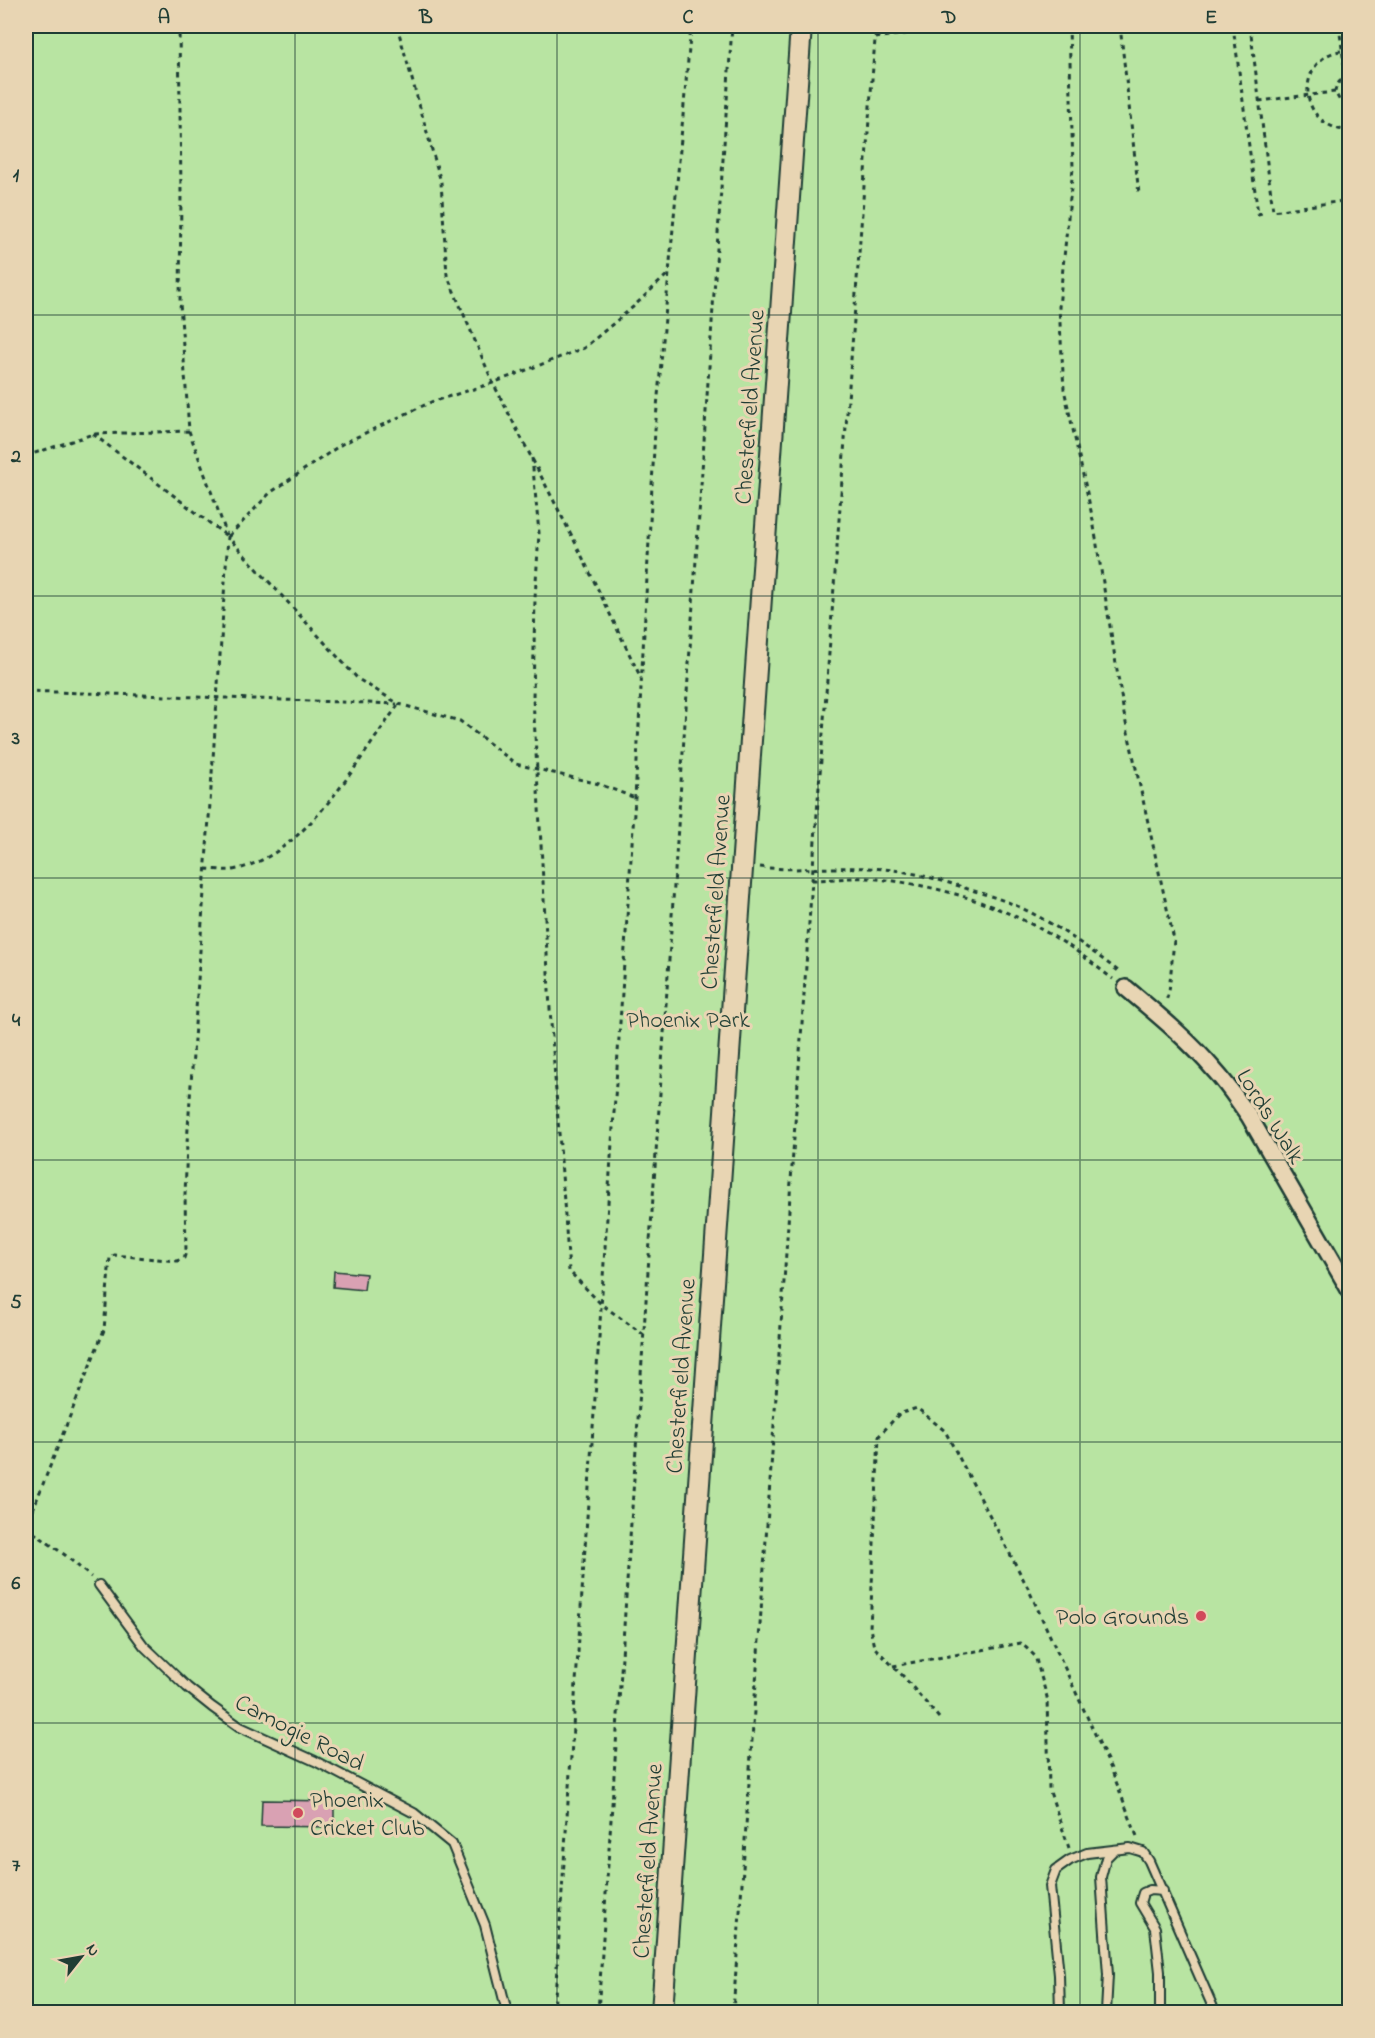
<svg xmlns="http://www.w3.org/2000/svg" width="1375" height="2038" font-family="'Indie Flower',sans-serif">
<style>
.green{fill:#b8e4a2;stroke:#6c906b;stroke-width:1.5}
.building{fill:#d9a1b3;stroke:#1f3d34;stroke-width:1.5}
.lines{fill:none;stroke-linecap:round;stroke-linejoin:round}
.service-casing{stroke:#1f3d34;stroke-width:12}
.minor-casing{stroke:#1f3d34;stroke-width:20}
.tertiary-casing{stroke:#1f3d34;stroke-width:24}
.path{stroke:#1f3d34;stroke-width:3;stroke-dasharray:4.5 4.5;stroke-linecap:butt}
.service{stroke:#e8d5b3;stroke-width:8}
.minor{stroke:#e8d5b3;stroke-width:15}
.tertiary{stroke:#e8d5b3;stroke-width:20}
.grid{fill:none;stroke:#1f3d34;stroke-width:1.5;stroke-opacity:0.55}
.poi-dot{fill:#d1495b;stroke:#e8d5b3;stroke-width:2}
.labels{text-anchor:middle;stroke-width:6;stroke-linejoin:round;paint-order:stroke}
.street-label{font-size:24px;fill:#1f3d34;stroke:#e8d5b3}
.park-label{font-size:24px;fill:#27453a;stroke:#e8d5b3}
.poi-label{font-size:24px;fill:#1f3d34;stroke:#e8d5b3;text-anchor:end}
.neatline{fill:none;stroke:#1f3d34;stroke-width:2}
.grid-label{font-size:20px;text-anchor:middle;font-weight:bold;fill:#1f3d34}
</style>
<rect width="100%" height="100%" fill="#e5cbb3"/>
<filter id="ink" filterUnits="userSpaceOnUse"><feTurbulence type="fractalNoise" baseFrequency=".0167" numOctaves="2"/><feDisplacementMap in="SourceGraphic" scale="12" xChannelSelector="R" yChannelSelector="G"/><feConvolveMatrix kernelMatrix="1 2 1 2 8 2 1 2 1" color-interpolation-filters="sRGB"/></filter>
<g filter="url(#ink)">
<path class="green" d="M 26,26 L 1349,26 L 1349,2012 L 26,2012 Z"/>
<path class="building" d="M 334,1271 L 366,1274 L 364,1290 L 333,1287 Z
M 262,1800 L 334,1801 L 334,1827 L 261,1826 Z"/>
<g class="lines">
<defs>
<path id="service" d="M 99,1585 L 144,1646 L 187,1687 L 212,1707 L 240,1727 L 315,1761 L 414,1813 L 452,1844 L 485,1925 L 507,2012
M 1060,2012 L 1059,1975 L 1050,1886 L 1056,1870 L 1070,1860 L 1087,1853 L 1130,1848 L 1143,1852 L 1149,1861 L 1215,2012
M 1106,2012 L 1108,1975 L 1101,1877 L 1106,1858 L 1114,1850
M 1160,2012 L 1160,1972 L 1155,1928 L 1140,1903 L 1143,1893 L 1150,1890 L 1163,1891"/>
<path id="minor" d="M 1126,988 C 1157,1014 1189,1040 1215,1071 C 1228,1085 1238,1101 1249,1116 L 1350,1291"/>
<path id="tertiary" d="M 662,2012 L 801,26"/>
</defs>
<use href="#service" class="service-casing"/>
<use href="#minor" class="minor-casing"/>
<use href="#tertiary" class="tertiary-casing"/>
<path class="path" d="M 179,26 L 181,193 L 180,303 L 189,431 L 227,535
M 397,26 L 441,182 L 447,275 L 493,383 L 575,542 L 641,678
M 1069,26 L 1073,168 L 1059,307 L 1064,389 L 1093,520 L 1124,714 L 1174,940 L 1169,992 L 1166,1001
M 1120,26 L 1139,194
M 1233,26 L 1258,214 L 1262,213
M 1250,26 L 1273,211 L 1350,200
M 1339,26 L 1346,78
M 875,38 L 961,26
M 1350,51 C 1300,46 1288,125 1350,131
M 1350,78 C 1340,78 1336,84 1335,92 L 1340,101 L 1350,103
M 1259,101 L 1335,92
M 93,434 L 228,537 L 270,493 L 342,444 L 431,402 L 493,383 L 584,348 L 633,307 L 669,273
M 26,456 L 93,434 L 189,431
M 532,458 L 539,533 L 535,598 L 533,698 L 550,1009 L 569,1271 L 601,1304 L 644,1335
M 26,691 L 397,704
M 760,867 C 801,872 843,865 884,869 C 908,871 933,878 956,885 C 976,892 997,897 1017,906 C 1055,923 1088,948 1121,973
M 206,869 C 214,869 225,871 233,870 C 307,856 358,759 399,704
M 812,880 C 831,880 849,877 867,878 C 940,884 1007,906 1069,946 C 1084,956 1098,968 1113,979
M 26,1527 L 104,1330 L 110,1257 L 115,1255 L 177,1261 L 184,1258 L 186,1252 L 185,1195 L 187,1143 L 228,537 L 358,679 L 399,704 L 460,721 L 516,764 L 599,784 L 635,798
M 26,1527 L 65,1555 L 91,1577
M 893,1666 L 1021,1643 L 1035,1656 L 1047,1697 L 1049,1789 L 1069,1848
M 939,1718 L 903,1676 L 874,1647 L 870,1628 L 879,1436 L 899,1414 L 917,1408 L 945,1431 L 1028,1588 L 1112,1771 L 1138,1839
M 554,2012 L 635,798 L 655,430 L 691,26
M 598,2012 L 732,26
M 733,2012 L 812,880 L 876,26"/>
<use href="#service" class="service"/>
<use href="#minor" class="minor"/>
<use href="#tertiary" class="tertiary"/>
</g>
</g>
<path class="grid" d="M 295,26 L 295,2012M 557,26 L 557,2012M 818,26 L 818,2012M 1080,26 L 1080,2012M 26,315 L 1350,315M 26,596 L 1350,596M 26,878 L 1350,878M 26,1160 L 1350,1160M 26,1442 L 1350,1442M 26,1723 L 1350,1723"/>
<g class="poi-dot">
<circle cx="1201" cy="1616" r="6"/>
<circle cx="298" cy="1813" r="6"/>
</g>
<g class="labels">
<g class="street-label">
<text transform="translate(749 407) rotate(-86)" y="8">Chesterfield Avenue</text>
<text transform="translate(715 892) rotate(-86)" y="8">Chesterfield Avenue</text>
<text transform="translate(1271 1116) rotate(58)" y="8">Lords Walk</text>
<text transform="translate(680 1376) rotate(-86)" y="8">Chesterfield Avenue</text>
<text transform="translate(300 1732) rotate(27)" y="8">Camogie Road</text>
<text transform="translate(647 1861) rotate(-86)" y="8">Chesterfield Avenue</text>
</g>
<g class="park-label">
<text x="688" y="1027">Phoenix Park</text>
</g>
<g class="poi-label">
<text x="1189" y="1624">Polo Grounds</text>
<text x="310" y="1807" text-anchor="start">Phoenix<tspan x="310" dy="28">Cricket Club</tspan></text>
</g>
</g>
<rect width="1375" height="2038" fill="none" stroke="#e8d5b3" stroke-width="66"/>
<g transform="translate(81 1957) rotate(59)" stroke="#e8d5b3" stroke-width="4.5" paint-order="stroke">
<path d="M0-4.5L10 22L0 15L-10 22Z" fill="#1f3d34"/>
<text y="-9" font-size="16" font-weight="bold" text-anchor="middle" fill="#1f3d34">N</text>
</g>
<rect x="33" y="33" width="1309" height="1972" class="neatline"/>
<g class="grid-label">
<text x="164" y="23">A</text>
<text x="426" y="23">B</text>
<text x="688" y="23">C</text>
<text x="949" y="23">D</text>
<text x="1211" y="23">E</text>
<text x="16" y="181">1</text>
<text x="16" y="462">2</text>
<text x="16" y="744">3</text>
<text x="16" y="1026">4</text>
<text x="16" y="1308">5</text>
<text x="16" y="1589">6</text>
<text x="16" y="1871">7</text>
</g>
</svg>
